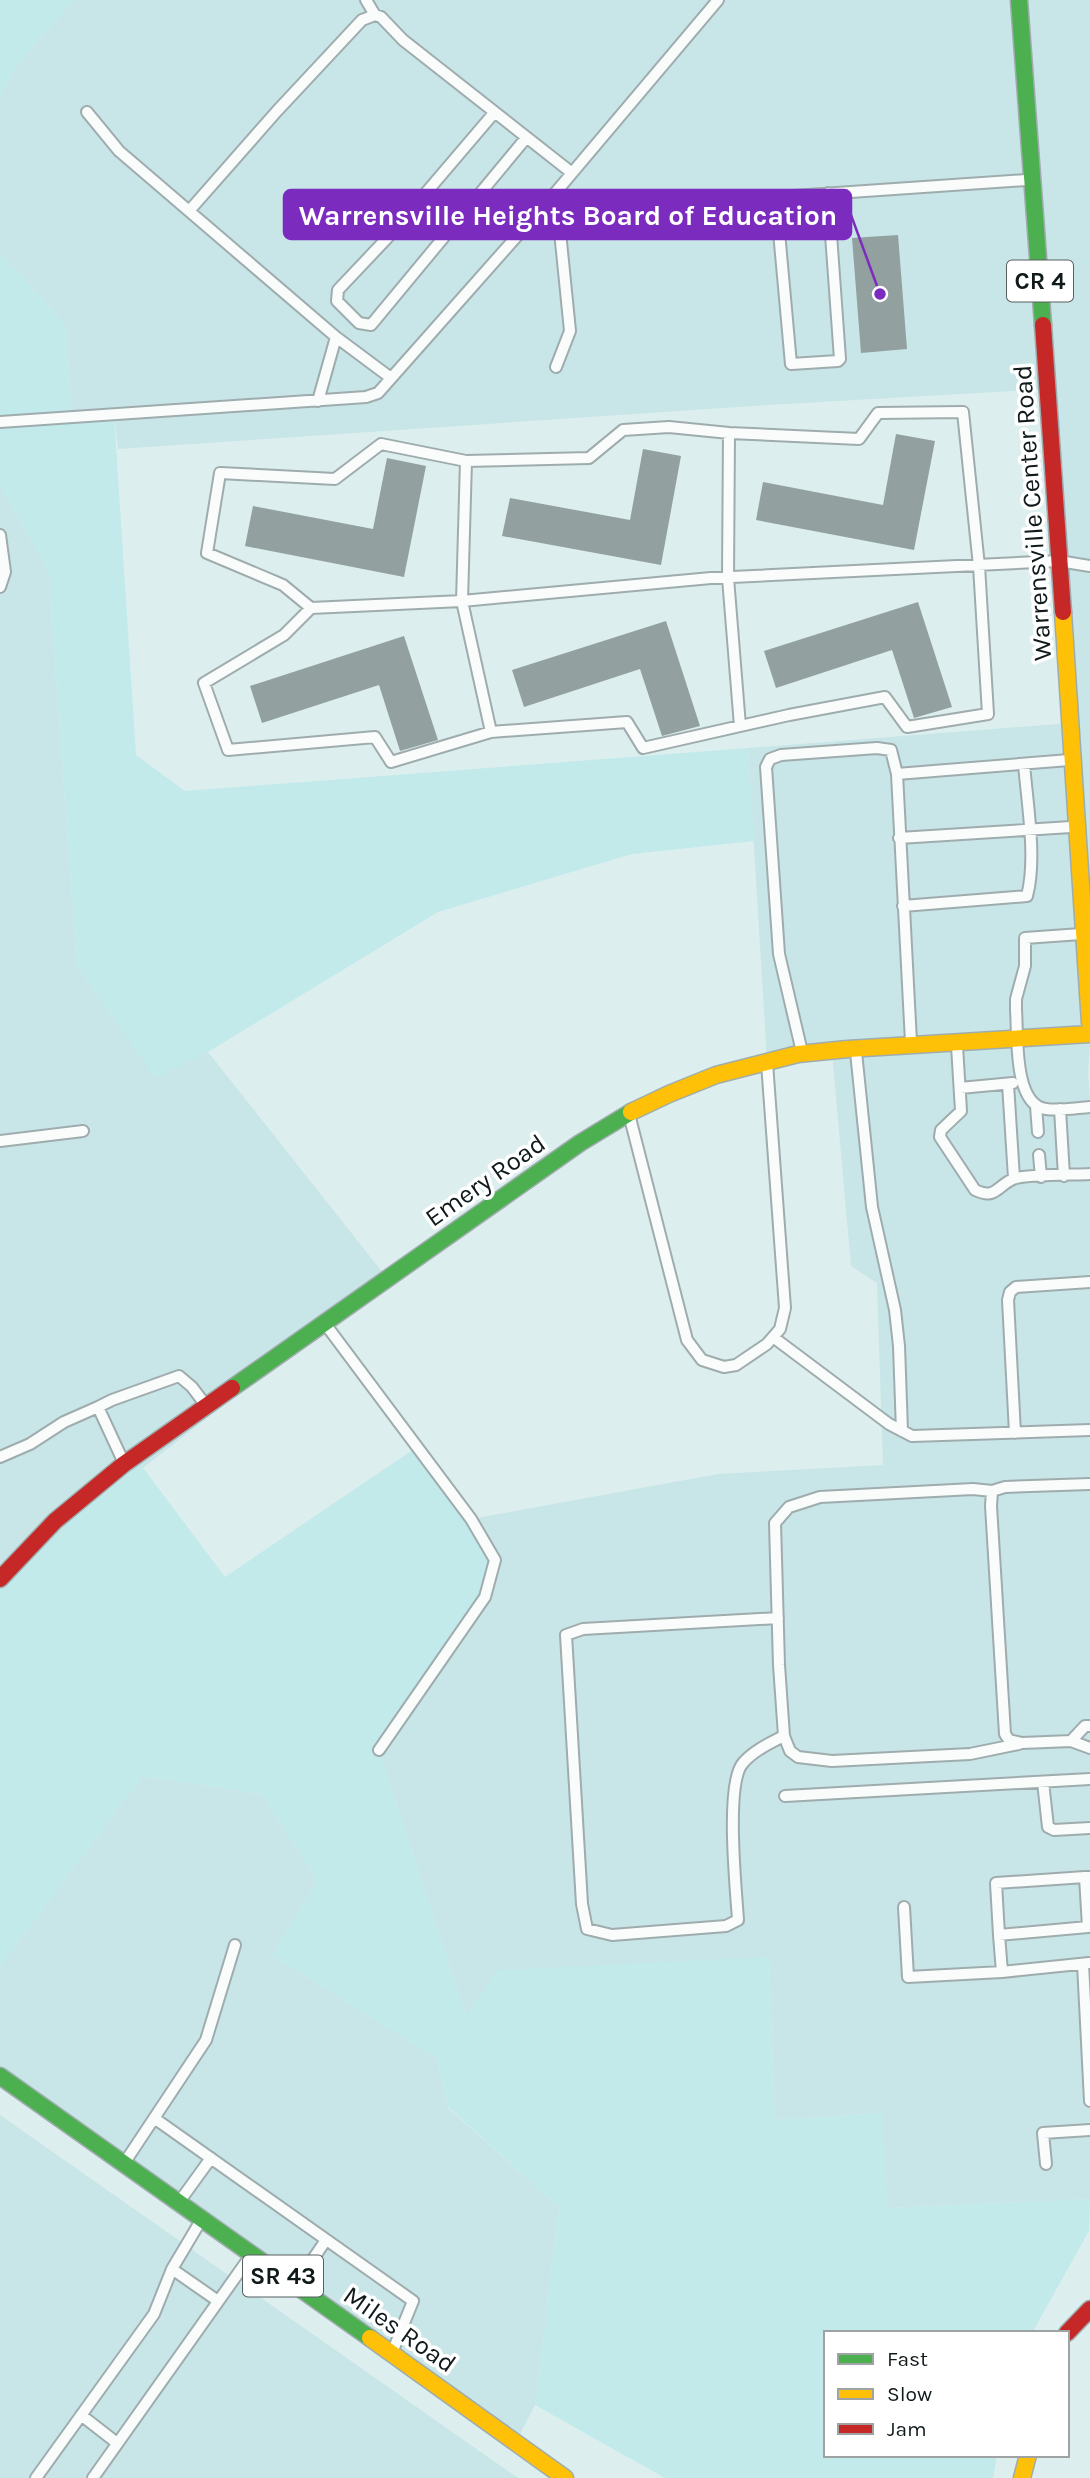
<svg xmlns="http://www.w3.org/2000/svg" width="1090" height="2478" font-family="Karla,sans-serif">
<style>
.built{fill:#c8e5e7}
.green{fill:#c2eaeb}
.building{fill:#93a0a0}
.lines{fill:none;stroke-linecap:round;stroke-linejoin:round}
.lane-casing{stroke:#9facad;stroke-width:14}
.fast-casing{stroke:#9facad;stroke-width:19}
.slow-casing{stroke:#9facad;stroke-width:19}
.jam-casing{stroke:#9facad;stroke-width:19}
.lane{stroke:#fafcfc;stroke-width:10}
.fast{stroke:#4caf50;stroke-width:16}
.slow{stroke:#ffc107;stroke-width:16}
.jam{stroke:#c62828;stroke-width:16}
.labels{text-anchor:middle;stroke-width:7;stroke-linejoin:round;paint-order:stroke}
.shield{fill:#fff;stroke:#585f5f;stroke-width:2}
.shield-label{font-size:24px;font-weight:bold;fill:#101a1b}
.street-label{font-size:26px;fill:#101a1b;stroke:#fff}
.leader{fill:none;stroke:#7b2cbf;stroke-width:2.5}
.callout-dot{fill:#7b2cbf;stroke:#fff;stroke-width:2.5}
.callout{fill:#7b2cbf;stroke:#7b2cbf;stroke-width:2.5}
.callout-label{font-size:28px;text-anchor:middle;font-weight:bold;fill:#fff}
</style>
<rect width="100%" height="100%" fill="#dee"/>
<path class="built" d="M 74,0 L 1090,0 L 1090,1044 L 1088,1074 L 1090,1098 L 1090,2199 L 887,2208 L 882,2113 L 775,2120 L 769,1957 L 466,2016 L 379,1750 L 471,1519 L 718,1474 L 883,1465 L 877,1283 L 851,1266 L 832,1052 L 767,1060 L 748,748 L 1070,723 L 1048,389 L 767,405 L 118,449 L 114,415 L 72,418 L 66,325 L 0,253 L 0,96 L 17,65 Z
M 0,486 L 48,570 L 77,966 L 155,1077 L 208,1052 L 387,1278 L 0,1579 Z
M 143,1776 L 261,1794 L 317,1880 L 272,1955 L 437,2059 L 448,2108 L 559,2207 L 535,2405 L 516,2442 L 0,2076 L 0,1967 Z
M 0,2115 L 518,2478 L 0,2478 Z"/>
<path class="green" d="M 0,0 L 74,0 L 17,65 L 0,96 Z
M 0,253 L 66,325 L 72,417 L 114,415 L 136,755 L 185,791 L 748,748 L 754,841 L 632,854 L 438,912 L 208,1052 L 155,1078 L 77,966 L 48,570 L 0,486 Z
M 417,1447 L 495,1560 L 485,1597 L 379,1750 L 466,2016 L 497,1970 L 769,1957 L 775,2120 L 883,2113 L 887,2208 L 1090,2199 L 1089,2231 L 1032,2333 L 826,2333 L 826,2455 L 997,2455 L 993,2478 L 665,2478 L 535,2405 L 559,2207 L 448,2107 L 437,2059 L 272,1955 L 317,1880 L 261,1794 L 143,1776 L 0,1967 L 0,1579 L 134,1456 L 225,1577 Z"/>
<path class="building" d="M 898,235 L 907,349 L 861,353 L 852,238 Z
M 896,434 L 935,441 L 914,550 L 756,520 L 763,482 L 883,505 Z
M 643,449 L 681,456 L 661,565 L 502,536 L 510,498 L 630,520 Z
M 387,458 L 426,466 L 404,577 L 245,546 L 253,506 L 373,529 Z
M 918,602 L 952,707 L 914,718 L 892,650 L 776,688 L 764,651 Z
M 666,621 L 700,726 L 662,736 L 640,669 L 524,707 L 512,670 Z
M 404,636 L 438,740 L 400,751 L 379,685 L 262,723 L 250,686 Z"/>
<g class="lines">
<defs>
<path id="lane" d="M 366,0 L 375,15
M 87,112 L 119,151 L 336,337 L 391,378
M 494,113 L 390,235 L 338,290 L 337,301 L 359,323 L 371,325 L 526,138
M 828,193 L 840,359 L 838,361 L 791,364 L 776,199 L 778,197 L 1026,180
M 189,211 L 277,111 L 362,20 L 375,15 L 381,17 L 403,40 L 572,173
M 556,367 L 570,331 L 556,192
M 318,401 L 336,337
M 0,422 L 366,397 L 378,393 L 556,192 L 718,0
M 729,433 L 728,578 L 740,726
M 0,535 L 5,572 L 0,587
M 311,608 L 283,585 L 207,553 L 220,473 L 335,479 L 381,444 L 466,461
M 491,732 L 462,601 L 466,461 L 589,458 L 623,430 L 669,427 L 729,433 L 859,439 L 878,413 L 963,412 L 979,566 L 988,714 L 907,727 L 885,697 L 789,715 L 643,748 L 627,722 L 491,732 L 391,762 L 375,737 L 228,750 L 204,683 L 284,635 L 311,608 L 462,601 L 711,578 L 1059,561 L 1090,566
M 897,774 L 1069,760
M 899,838 L 1071,827
M 903,906 L 1027,896 C 1037,859 1027,802 1024,764
M 1081,934 L 1025,938 L 1025,966 L 1016,999 L 1016,1010 C 1018,1034 1013,1105 1046,1109 C 1060,1111 1076,1108 1090,1107
M 957,1046 L 961,1111 L 941,1130 L 940,1137 L 975,1190 C 996,1200 997,1186 1013,1179 C 1025,1174 1074,1175 1090,1174
M 802,1052 L 779,954 L 766,767 L 770,759 L 781,755 L 877,748 L 891,750 L 897,774 L 911,1042
M 856,1052 L 872,1207 L 895,1310 L 899,1346 L 902,1431
M 1008,1084 L 1014,1178
M 960,1088 L 1013,1083
M 1036,1106 L 1038,1132
M 1060,1109 L 1064,1176
M 630,1118 L 687,1340 L 702,1360 L 724,1367 L 736,1365 L 767,1344 L 780,1329 L 785,1308 L 767,1063
M 0,1141 L 83,1131
M 1039,1155 L 1041,1177
M 326,1325 L 471,1519 L 495,1560 L 485,1597 L 379,1750
M 773,1337 L 889,1424 L 912,1436 L 1090,1430
M 1015,1433 L 1008,1300 L 1010,1292 L 1016,1287 L 1090,1282
M 0,1457 L 30,1444 L 64,1422 L 98,1407
M 123,1461 L 98,1407 L 112,1400 L 179,1376 L 192,1387 L 204,1403
M 1090,1484 L 1005,1487 L 992,1491 L 991,1506 L 1005,1734 L 1009,1740 L 1022,1743 L 1071,1741 L 1090,1748
M 778,1618 L 583,1629 L 566,1635 L 582,1904 L 587,1929 L 612,1935 L 726,1926 L 738,1920 C 736,1889 725,1783 743,1763 C 753,1751 770,1743 784,1736 L 779,1665 L 775,1523 L 789,1507 L 820,1497 L 973,1489 L 992,1491
M 784,1736 L 790,1751 L 798,1757 L 832,1761 L 970,1754 L 1019,1744
M 1071,1741 L 1085,1726 L 1090,1726
M 1043,1782 L 1048,1827 L 1054,1830 L 1090,1828
M 785,1796 L 1090,1779
M 1085,1877 L 1088,1927 L 999,1935 L 996,1883 L 1085,1877 L 1090,1877
M 904,1907 L 908,1977 L 1002,1972 L 999,1935
M 1083,1964 L 1090,2101
M 1002,1972 L 1089,1963
M 154,2118 L 413,2301 L 394,2348
M 127,2159 L 206,2040 L 235,1945
M 1046,2164 L 1043,2133 L 1090,2130
M 182,2198 L 211,2158
M 172,2269 L 218,2301
M 298,2281 L 326,2240
M 81,2415 L 117,2443
M 36,2478 L 154,2314 L 172,2269 L 200,2222
M 93,2478 L 249,2258"/>
<path id="fast" d="M 1019,0 L 1043,325
M 232,1388 L 580,1143 L 631,1112
M 0,2076 L 370,2338"/>
<path id="slow" d="M 1063,612 L 1090,1023
M 631,1112 L 669,1094 L 716,1075 L 798,1054 L 848,1049 L 1090,1034
M 370,2338 L 565,2478
M 1022,2478 L 1028,2455"/>
<path id="jam" d="M 1043,325 L 1063,612
M 0,1579 L 55,1521 L 124,1464 L 232,1388
M 1067,2333 L 1090,2309"/>
</defs>
<use href="#lane" class="lane-casing"/>
<use href="#fast" class="fast-casing"/>
<use href="#slow" class="slow-casing"/>
<use href="#jam" class="jam-casing"/>
<use href="#lane" class="lane"/>
<use href="#fast" class="fast"/>
<use href="#slow" class="slow"/>
<use href="#jam" class="jam"/>
</g>
<g class="labels">
<g class="shield">
<rect x="1007" y="260.5" width="66" height="41" rx="5"/>
<rect x="243" y="2255.5" width="80" height="41" rx="5"/>
</g>
<g class="shield-label">
<text x="1040" y="289">CR 4</text>
<text x="283" y="2284">SR 43</text>
</g>
<g class="street-label">
<text transform="translate(1032 513) rotate(-94)" y="9">Warrensville Center Road</text>
<text transform="translate(485 1180) rotate(-35)" y="9">Emery Road</text>
<text transform="translate(400 2329) rotate(35)" y="9">Miles Road</text>
</g>
</g>
<path class="leader" d="M880 294L851 215"/>
<circle class="callout-dot" cx="880" cy="294" r="7"/>
<rect class="callout" x="284" y="190" width="567" height="49" rx="7"/>
<g class="callout-label">
<text x="568" y="225">Warrensville Heights Board of Education</text>
</g>
<rect x="824" y="2331" width="245" height="126" fill="#ffffff" stroke="#9fa3a4" stroke-width="2"/>
<rect x="838" y="2354" width="35" height="10" fill="#4caf50" stroke="#9fa3a4" stroke-width="2"/>
<text x="887" y="2366" font-size="21" fill="#101a1b">Fast</text>
<rect x="838" y="2389" width="35" height="10" fill="#ffc107" stroke="#9fa3a4" stroke-width="2"/>
<text x="887" y="2401" font-size="21" fill="#101a1b">Slow</text>
<rect x="838" y="2424" width="35" height="10" fill="#c62828" stroke="#9fa3a4" stroke-width="2"/>
<text x="887" y="2436" font-size="21" fill="#101a1b">Jam</text>
</svg>
